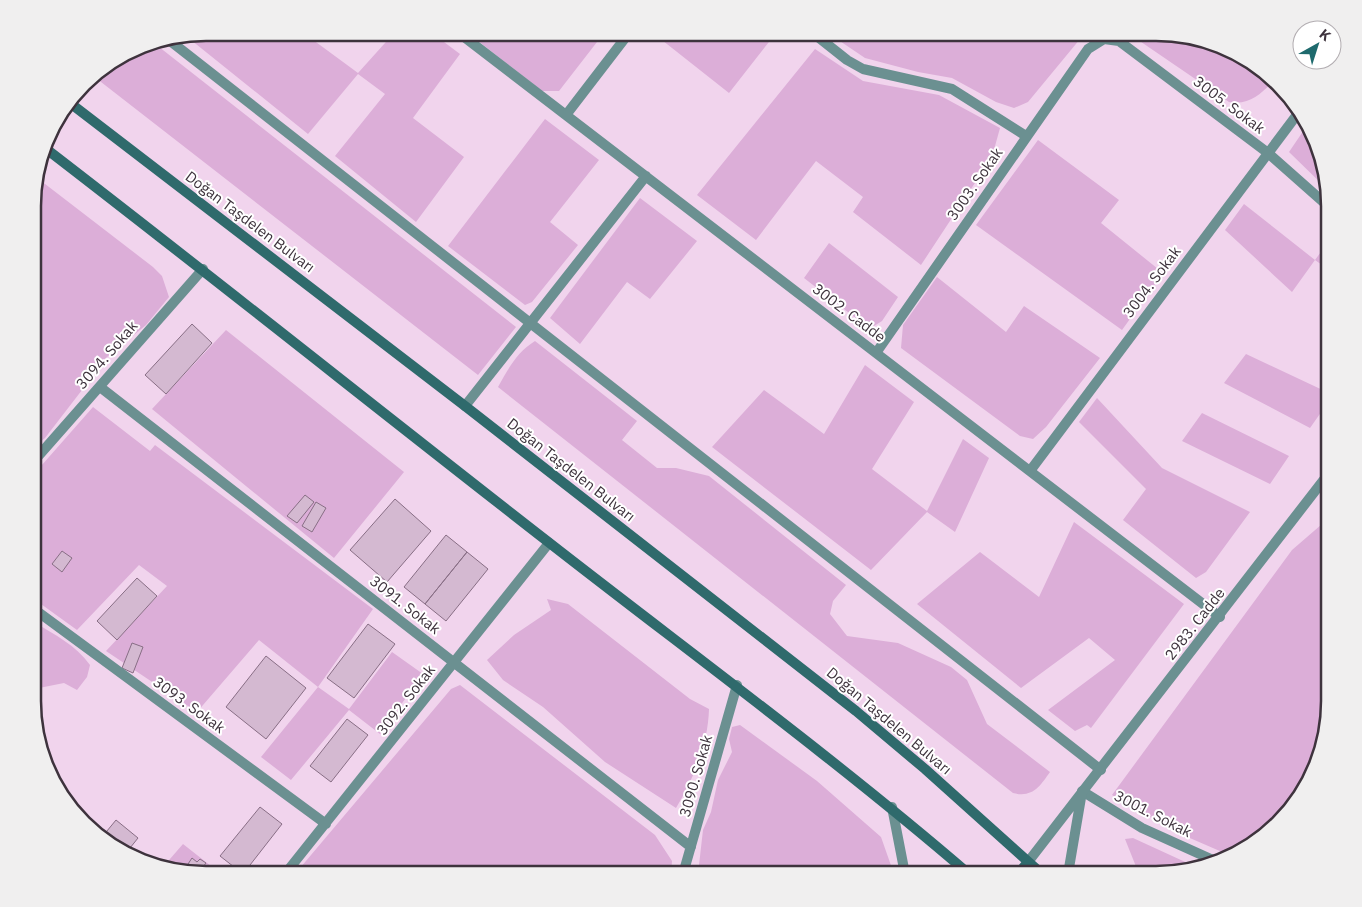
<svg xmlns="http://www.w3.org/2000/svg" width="1362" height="907" font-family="'IBM Plex Sans',sans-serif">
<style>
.green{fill:#dcaed8}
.building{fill:#d4b9d1;stroke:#886e85}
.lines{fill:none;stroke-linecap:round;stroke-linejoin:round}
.minor{stroke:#6b9091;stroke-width:10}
.tertiary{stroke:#6b9091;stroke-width:10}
.secondary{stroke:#2f6a6c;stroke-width:10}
.labels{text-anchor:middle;stroke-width:4;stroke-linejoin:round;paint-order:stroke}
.street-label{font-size:15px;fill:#3e333d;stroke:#fff}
.rim{fill:none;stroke:#3e333d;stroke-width:2.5}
</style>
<rect width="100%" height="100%" fill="#f1d4ed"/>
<path class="green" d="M 206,33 L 306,33 L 305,34 L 358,73 L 394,33 L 432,33 L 460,54 L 413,118 L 464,157 L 416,222 L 335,156 L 385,94 L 358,74 L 308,134 L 186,36 Z
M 468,33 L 604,33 L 559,91 L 542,91 Z
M 653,33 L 776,33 L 729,93 Z
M 828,33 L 1085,33 L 1028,102 L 1014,108 L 996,102 L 952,78 L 918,72 L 865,58 Z
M 1128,33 L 1156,33 L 1211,42 L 1253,62 L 1272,83 C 1258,96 1249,105 1229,102 Z
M 154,43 L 516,327 L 478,375 L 92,75 L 140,46 Z
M 815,49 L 863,81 L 939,95 L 1000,128 L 992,157 L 921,265 L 853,212 L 863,197 L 816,161 L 756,240 L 697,195 Z
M 545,119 L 599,160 L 550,222 L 578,245 L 532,302 L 525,305 L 448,246 Z
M 1308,124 L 1327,189 L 1289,152 Z
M 1038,140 L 1119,200 L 1101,223 L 1163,273 L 1122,330 L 976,225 Z
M 36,177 L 153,267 L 162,276 L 169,297 L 146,325 L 84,376 L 82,390 L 45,438 L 34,447 L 34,184 Z
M 640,198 L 697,241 L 650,299 L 627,282 L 580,344 L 550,318 Z
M 1244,204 L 1315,260 L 1329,241 L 1329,270 L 1315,260 L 1292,292 L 1225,230 Z
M 829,243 L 898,297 L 882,321 L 874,326 L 862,323 L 804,278 Z
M 937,277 L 1006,332 L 1024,306 L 1100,358 L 1046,427 L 1033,439 L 1020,436 L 901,348 L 903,325 Z
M 226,330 L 404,472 L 334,558 L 152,409 Z
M 535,341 L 637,421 L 622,440 L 657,468 L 676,468 L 709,476 L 846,585 L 833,601 L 830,614 L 847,636 L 898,643 L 951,667 L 967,680 L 987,724 L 1050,772 C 1040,786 1033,798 1013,793 L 498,387 C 508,369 517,352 535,341 Z
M 1246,354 L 1329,393 L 1329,401 L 1310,428 L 1224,383 Z
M 865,365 L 914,402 L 872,469 L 927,511 L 963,439 L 989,458 L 955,532 L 927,512 L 871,570 L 712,447 L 764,390 L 824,434 Z
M 1097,398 L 1162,468 L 1250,512 L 1206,572 L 1196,578 L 1123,520 L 1146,489 L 1079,422 Z
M 93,407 L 150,451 L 155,445 L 373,609 L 318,687 L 349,709 L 392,652 L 423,674 L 380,734 L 349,710 L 291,780 L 261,757 L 318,687 L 259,640 L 197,712 L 106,651 L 167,586 L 139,565 L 77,630 L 34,599 L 34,474 Z
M 1202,413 L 1289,456 L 1270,484 L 1182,441 Z
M 1329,518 L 1329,712 L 1300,798 L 1242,851 L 1229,855 L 1176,832 L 1112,795 L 1292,550 Z
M 1074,522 L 1184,604 L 1091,728 L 1087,725 L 1075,731 L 1048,710 L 1115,660 L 1089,638 L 1021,688 L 917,604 L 980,552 L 1039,597 Z
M 547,599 L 568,604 L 690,699 L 709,709 C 708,744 694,778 676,808 L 605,762 L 543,707 L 503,680 L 487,660 L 514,635 L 551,610 Z
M 34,622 C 55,635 76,645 90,665 L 87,677 L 77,690 L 64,683 L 34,689 Z
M 460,685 L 655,835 L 672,861 L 671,874 L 295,874 L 451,689 Z
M 740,725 L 817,781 L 881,837 L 894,874 L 696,874 L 699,865 L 703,830 L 711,812 L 718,780 L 732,752 L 729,739 L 732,727 Z
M 1133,838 L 1194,866 L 1167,874 L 1139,874 L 1125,839 Z
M 183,844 L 216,870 L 213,874 L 163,867 Z"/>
<path class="building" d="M 192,324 L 212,343 L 166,394 L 145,375 Z
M 305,495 L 314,502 L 297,523 L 287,516 Z
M 395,499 L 431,531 L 387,582 L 350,550 Z
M 316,502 L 326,508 L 312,532 L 302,526 Z
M 446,535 L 467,552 L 425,604 L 404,587 Z
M 62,551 L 72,558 L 62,572 L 52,564 Z
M 467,552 L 488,569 L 446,621 L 425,604 Z
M 137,578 L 157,596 L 117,640 L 97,621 Z
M 368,624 L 395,644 L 354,698 L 327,678 Z
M 132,643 L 143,647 L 133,673 L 122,668 Z
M 266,656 L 306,688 L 266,739 L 226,707 Z
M 347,719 L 368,735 L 331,782 L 310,766 Z
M 260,807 L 282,824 L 243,874 L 220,856 Z
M 116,820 L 138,838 L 126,853 L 109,845 L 102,837 Z
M 192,858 L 197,862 L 200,859 L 206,863 L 203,867 L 210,872 L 208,874 L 189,872 L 193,868 L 188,864 Z"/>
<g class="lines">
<path class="minor" d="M 459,33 L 1220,617
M 813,33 L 847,60 L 863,69 L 952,89 L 1026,136
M 169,40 L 1101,770
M 566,115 L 629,33
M 876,353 L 1088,49 L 1104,39 L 1119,41 L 1268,153 L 1329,207
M 100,387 L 691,847
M 465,406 L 646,176
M 34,461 L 203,269
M 1030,471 L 1299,112
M 34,609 L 326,824
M 1082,791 L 1142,828 L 1213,860
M 285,874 L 549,543
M 683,874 L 737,685"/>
<path class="tertiary" d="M 892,807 L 905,874
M 1028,862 L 1329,473
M 1068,874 L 1082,792"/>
<path class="secondary" d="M 70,103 L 465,406 L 856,711 L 925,769 L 1042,874
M 45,148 C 214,278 380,411 547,541 C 689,652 833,757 969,874
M 1018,874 L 1028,862"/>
</g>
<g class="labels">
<g class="street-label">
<text transform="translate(1229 105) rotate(37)" y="5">3005. Sokak</text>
<text transform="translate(975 184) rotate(-55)" y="5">3003. Sokak</text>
<text transform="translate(250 222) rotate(37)" y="5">Doğan Taşdelen Bulvarı</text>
<text transform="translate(1152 282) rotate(-53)" y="5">3004. Sokak</text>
<text transform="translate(849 313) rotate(37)" y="5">3002. Cadde</text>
<text transform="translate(107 355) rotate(-49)" y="5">3094. Sokak</text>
<text transform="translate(571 470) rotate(38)" y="5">Doğan Taşdelen Bulvarı</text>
<text transform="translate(405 605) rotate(38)" y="5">3091. Sokak</text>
<text transform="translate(1195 624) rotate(-52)" y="5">2983. Cadde</text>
<text transform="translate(406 700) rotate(-52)" y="5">3092. Sokak</text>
<text transform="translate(189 705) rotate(36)" y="5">3093. Sokak</text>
<text transform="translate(889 721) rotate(40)" y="5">Doğan Taşdelen Bulvarı</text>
<text transform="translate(696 776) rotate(-74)" y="5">3090. Sokak</text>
<text transform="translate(1153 814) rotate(27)" y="5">3001. Sokak</text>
</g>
</g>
<path d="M0 0H1362V907H0ZM206 41H1156A165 165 0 0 1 1321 206V701A165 165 0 0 1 1156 866H206A165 165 0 0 1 41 701V206A165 165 0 0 1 206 41Z" fill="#f0efef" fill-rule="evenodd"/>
<path class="rim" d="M206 41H1156A165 165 0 0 1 1321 206V701A165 165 0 0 1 1156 866H206A165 165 0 0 1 41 701V206A165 165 0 0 1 206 41Z"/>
<g transform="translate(1317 45) rotate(39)"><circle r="24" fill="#ffffff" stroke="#b2adb1"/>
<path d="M0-4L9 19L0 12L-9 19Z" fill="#1e6a6d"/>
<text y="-8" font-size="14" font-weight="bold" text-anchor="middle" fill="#3e333d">K</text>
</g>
</svg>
